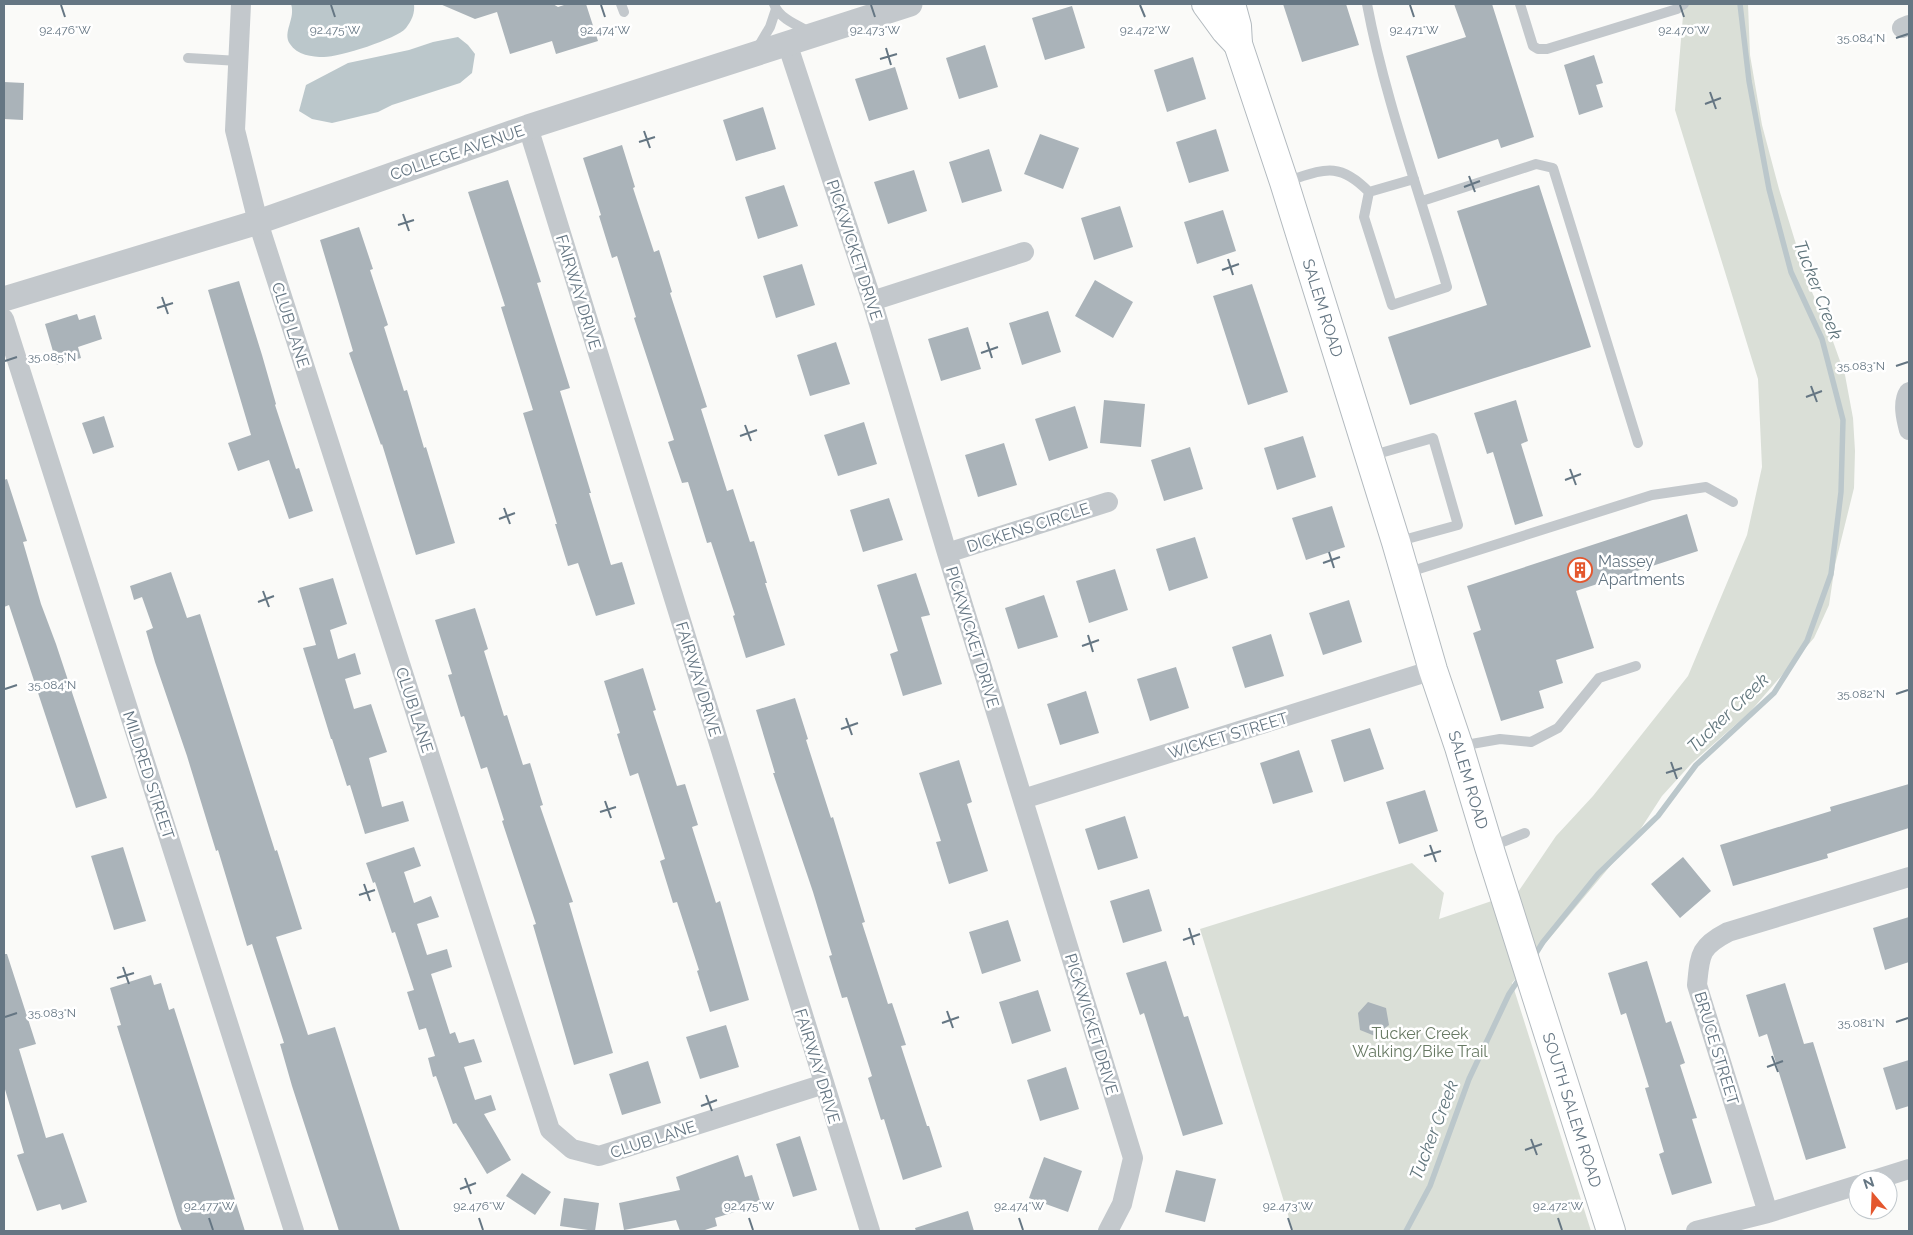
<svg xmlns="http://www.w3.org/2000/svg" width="1913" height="1235" font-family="Raleway,sans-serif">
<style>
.green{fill:#dadfd7}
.water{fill:#bbc7cb}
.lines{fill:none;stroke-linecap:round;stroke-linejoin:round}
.stream{stroke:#bbc7cb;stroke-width:5.5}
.building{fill:#aab3b9}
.secondary-casing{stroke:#b3babf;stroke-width:30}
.service{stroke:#c3c8cc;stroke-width:10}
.minor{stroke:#c3c8cc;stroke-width:20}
.tertiary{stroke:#c3c8cc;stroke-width:25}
.secondary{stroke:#fff;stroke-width:28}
.ticks{fill:none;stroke:#657683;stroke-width:2}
.labels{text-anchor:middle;stroke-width:5;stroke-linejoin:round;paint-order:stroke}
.street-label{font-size:16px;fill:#657683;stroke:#fff}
.poi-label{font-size:16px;fill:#657683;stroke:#fff;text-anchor:start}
.park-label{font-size:16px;fill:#687a64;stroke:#fff}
.water-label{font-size:18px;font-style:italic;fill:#60757c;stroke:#fff}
.ticks-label{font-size:12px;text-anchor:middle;fill:#657683;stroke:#fff;stroke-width:5;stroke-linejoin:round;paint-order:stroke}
</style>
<rect width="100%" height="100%" fill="#fafaf8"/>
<path class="green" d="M 1684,4 L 1748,4 L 1750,55 L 1762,125 L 1779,189 L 1808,283 L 1830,333 L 1845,375 L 1853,418 L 1855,451 L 1854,488 L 1835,565 L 1829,605 L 1814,638 L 1750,712 L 1692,763 L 1662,796 L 1638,833 L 1512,983 L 1591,1231 L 1293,1231 L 1200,929 L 1412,863 L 1444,893 L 1439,919 L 1518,892 L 1556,836 L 1593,796 L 1688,676 L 1747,535 L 1762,467 L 1758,379 L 1675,110 Z"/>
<path class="water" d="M 291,4 L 414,4 C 415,13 412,20 406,28 C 397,39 339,57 324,57 C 312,57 297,55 290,44 C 282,32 296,19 291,4 Z
M 458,37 L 468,45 L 475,54 L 472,73 L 460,83 L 392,105 L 378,112 L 332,123 L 312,119 L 299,111 L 306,85 L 348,63 L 409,50 L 433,42 Z"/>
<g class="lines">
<path class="stream" d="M 1533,958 L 1543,942 L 1598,874 L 1658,816 L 1696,765 L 1774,693 L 1807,641 L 1831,574 L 1841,492 L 1843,420 L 1822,339 L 1791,272 L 1769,189 L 1749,81 L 1740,4
M 1406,1231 L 1430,1186 L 1469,1079 L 1509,994 L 1521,976"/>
</g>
<path class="building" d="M 440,4 L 553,4 L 558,7 L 567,4 L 586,4 L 598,41 L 556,54 L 552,41 L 510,54 L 497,12 L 475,19 Z
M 1283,4 L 1346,4 L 1359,45 L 1302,62 Z
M 1454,4 L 1492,4 L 1534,137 L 1501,148 L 1498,139 L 1438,159 L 1406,56 L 1466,37 Z
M 1072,6 L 1085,48 L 1045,60 L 1032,18 Z
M 985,45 L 998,87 L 959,99 L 946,58 Z
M 1594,55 L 1603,83 L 1596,85 L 1603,107 L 1579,115 L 1564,65 Z
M 1193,57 L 1206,99 L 1167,112 L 1154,70 Z
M 895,67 L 908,109 L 869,121 L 855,79 Z
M 4,82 L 24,83 L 23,120 L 4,119 Z
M 763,107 L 776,149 L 736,161 L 723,120 Z
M 1216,129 L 1229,171 L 1189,183 L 1176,142 Z
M 1040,134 L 1079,148 L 1063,189 L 1024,174 Z
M 622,145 L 635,187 L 633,188 L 654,252 L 659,250 L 672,292 L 670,293 L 707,407 L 701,409 L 727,491 L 733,489 L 750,542 L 754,541 L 767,583 L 765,583 L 785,645 L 746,658 L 733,616 L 735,615 L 711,542 L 707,543 L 688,482 L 682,483 L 668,442 L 674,440 L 634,318 L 636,317 L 617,256 L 612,258 L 599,216 L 601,215 L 583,158 Z
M 989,149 L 1002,191 L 962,203 L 949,162 Z
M 914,170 L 927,211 L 888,224 L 874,182 Z
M 508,180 L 541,282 L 537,283 L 570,388 L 560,391 L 591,493 L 589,493 L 611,565 L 622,562 L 635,604 L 596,616 L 578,563 L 568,566 L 555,524 L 557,524 L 523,413 L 533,410 L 501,307 L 505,306 L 468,192 Z
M 784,185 L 798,226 L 758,239 L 745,197 Z
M 1539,185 L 1591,347 L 1410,405 L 1388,337 L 1487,305 L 1457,211 Z
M 1120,206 L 1133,247 L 1094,260 L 1081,218 Z
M 1223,210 L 1236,251 L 1197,264 L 1184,222 Z
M 359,227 L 373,269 L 370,270 L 388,325 L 384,327 L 404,391 L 407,390 L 424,448 L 426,447 L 455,543 L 416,555 L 382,444 L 381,445 L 349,353 L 353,351 L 320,240 Z
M 802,264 L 815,305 L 776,318 L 763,276 Z
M 1095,280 L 1133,302 L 1113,338 L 1075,316 Z
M 239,281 L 262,355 L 276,404 L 275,405 L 296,469 L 299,468 L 313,511 L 289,519 L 269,460 L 238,471 L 228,443 L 251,435 L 208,290 Z
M 1252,284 L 1288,392 L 1248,405 L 1213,296 Z
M 1048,311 L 1061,352 L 1022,365 L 1009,323 Z
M 77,314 L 79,320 L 95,315 L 102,339 L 78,347 L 81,358 L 57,365 L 45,324 Z
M 968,327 L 981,369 L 941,381 L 928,339 Z
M 836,342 L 850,384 L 810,396 L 797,355 Z
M 1104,400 L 1145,404 L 1141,447 L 1100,443 Z
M 1516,400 L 1528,441 L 1521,444 L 1543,516 L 1515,525 L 1493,452 L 1487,454 L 1474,413 Z
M 1075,406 L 1088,448 L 1049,461 L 1035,419 Z
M 104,416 L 114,447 L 93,454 L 82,423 Z
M 864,422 L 877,464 L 838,476 L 824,435 Z
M 1303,436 L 1316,477 L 1277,490 L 1264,448 Z
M 1004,443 L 1017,485 L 978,497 L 965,455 Z
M 1190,447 L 1203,489 L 1164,501 L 1151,460 Z
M 7,479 L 27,541 L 23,542 L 41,604 L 56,644 L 107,798 L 76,808 L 9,605 L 4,607 L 4,480 Z
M 889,498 L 903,540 L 863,552 L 850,510 Z
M 1332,506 L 1345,547 L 1306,560 L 1292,518 Z
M 1687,514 L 1698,551 L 1576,591 L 1594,648 L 1556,660 L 1563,683 L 1539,691 L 1544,708 L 1501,721 L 1473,633 L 1481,630 L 1467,586 Z
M 1195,537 L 1208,578 L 1169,591 L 1156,549 Z
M 1115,569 L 1128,610 L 1089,623 L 1076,581 Z
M 171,572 L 187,618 L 200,614 L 275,851 L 277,850 L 302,929 L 276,937 L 308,1035 L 335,1027 L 400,1231 L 339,1231 L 292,1086 L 280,1044 L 284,1043 L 252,944 L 247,946 L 218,850 L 216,851 L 187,756 L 155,662 L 146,631 L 153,628 L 142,597 L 134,600 L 130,586 Z
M 916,573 L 930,615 L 921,617 L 942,684 L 903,696 L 890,654 L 898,651 L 877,585 Z
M 333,578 L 347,624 L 330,630 L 338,659 L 355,653 L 361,674 L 345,679 L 354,709 L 371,704 L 387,752 L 369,758 L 382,807 L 403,801 L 409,821 L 365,834 L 350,785 L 347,786 L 332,739 L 331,739 L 303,648 L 316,645 L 299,588 Z
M 1044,595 L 1058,637 L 1018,649 L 1005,608 Z
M 1349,600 L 1362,642 L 1323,655 L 1309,613 Z
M 475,608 L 488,649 L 484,651 L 504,716 L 507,715 L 523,765 L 530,763 L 543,805 L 540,806 L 573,902 L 569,903 L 613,1053 L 574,1065 L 533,925 L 536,924 L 502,821 L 504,820 L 487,767 L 481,769 L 464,716 L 461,717 L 448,675 L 452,674 L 435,620 Z
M 1271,634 L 1284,676 L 1245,688 L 1232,647 Z
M 1176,667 L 1189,708 L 1150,721 L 1137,679 Z
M 643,668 L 656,710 L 653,711 L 677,786 L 685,784 L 698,825 L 692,827 L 716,903 L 720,901 L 749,1000 L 710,1012 L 697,971 L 699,970 L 677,902 L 673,903 L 660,861 L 665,859 L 638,773 L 630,776 L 617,734 L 620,733 L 604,681 Z
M 1086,691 L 1099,733 L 1060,745 L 1047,704 Z
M 795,698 L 808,739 L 806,740 L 831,818 L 833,817 L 865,922 L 862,923 L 888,1004 L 892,1003 L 906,1045 L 901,1046 L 927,1126 L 929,1126 L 942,1167 L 903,1180 L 884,1119 L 881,1120 L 868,1078 L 872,1076 L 847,997 L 842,998 L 829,956 L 832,955 L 813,892 L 773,773 L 775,773 L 756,710 Z
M 1370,728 L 1384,769 L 1344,782 L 1331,740 Z
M 1299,750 L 1313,792 L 1273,804 L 1260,763 Z
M 959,760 L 972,802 L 967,804 L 988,871 L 949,884 L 936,842 L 941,841 L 919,773 Z
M 1909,784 L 1909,828 L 1827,854 L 1828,858 L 1733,886 L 1720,845 L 1831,811 L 1830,807 Z
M 1425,790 L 1438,831 L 1399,844 L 1386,802 Z
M 1125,816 L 1138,858 L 1098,870 L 1085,829 Z
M 123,847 L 146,921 L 114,930 L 91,856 Z
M 414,847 L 421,866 L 404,872 L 414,903 L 431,896 L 439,917 L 417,924 L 427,955 L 447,949 L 452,967 L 431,974 L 450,1034 L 455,1032 L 459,1043 L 474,1039 L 482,1062 L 464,1067 L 475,1100 L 491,1095 L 496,1110 L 484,1114 L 511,1160 L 487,1174 L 456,1123 L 453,1124 L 436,1076 L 433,1077 L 428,1058 L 435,1056 L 426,1028 L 419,1030 L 407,992 L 414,990 L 395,932 L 392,933 L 375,882 L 373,883 L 366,863 Z
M 1683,857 L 1711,891 L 1680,918 L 1651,884 Z
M 1149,889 L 1162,931 L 1123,943 L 1110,901 Z
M 1909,917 L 1909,962 L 1885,970 L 1873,928 Z
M 1008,920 L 1021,961 L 982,974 L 969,932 Z
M 4,954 L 7,954 L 36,1044 L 19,1049 L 46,1138 L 63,1133 L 87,1202 L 62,1210 L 60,1204 L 37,1211 L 17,1155 L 24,1153 L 4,1086 Z
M 1166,961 L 1184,1017 L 1188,1016 L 1223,1124 L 1183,1136 L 1144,1013 L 1140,1015 L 1126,973 Z
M 1647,961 L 1666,1023 L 1671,1021 L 1685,1063 L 1680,1065 L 1697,1118 L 1692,1119 L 1712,1183 L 1672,1195 L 1659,1154 L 1664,1152 L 1645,1088 L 1649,1087 L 1626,1013 L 1621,1015 L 1608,973 Z
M 151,975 L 154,985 L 161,983 L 169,1010 L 174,1008 L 245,1231 L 182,1231 L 178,1221 L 117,1026 L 121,1025 L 110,988 Z
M 1785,983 L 1804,1044 L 1813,1042 L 1846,1148 L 1806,1160 L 1767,1034 L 1759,1037 L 1746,995 Z
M 1038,990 L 1051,1031 L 1012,1044 L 999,1002 Z
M 1368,1002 L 1386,1008 L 1389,1025 L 1375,1036 L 1360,1030 L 1358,1013 Z
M 726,1025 L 739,1067 L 700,1079 L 686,1037 Z
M 1909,1060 L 1909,1106 L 1896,1110 L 1883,1068 Z
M 648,1061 L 661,1103 L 622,1115 L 609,1074 Z
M 1066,1067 L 1079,1109 L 1040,1121 L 1027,1080 Z
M 800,1136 L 817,1190 L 793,1197 L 776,1144 Z
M 738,1155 L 745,1177 L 752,1175 L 761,1204 L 715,1218 L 717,1226 L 702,1231 L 680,1231 L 676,1220 L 624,1230 L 619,1203 L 680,1190 L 676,1177 Z
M 1044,1157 L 1082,1171 L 1068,1212 L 1029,1198 Z
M 1176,1170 L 1216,1179 L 1205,1222 L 1165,1212 Z
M 522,1173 L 551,1192 L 535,1215 L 506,1196 Z
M 564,1198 L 599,1203 L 595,1231 L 560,1226 Z
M 968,1211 L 974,1231 L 916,1231 L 915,1228 Z"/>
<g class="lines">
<defs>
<g id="secondary">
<path d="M 1206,4 L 1225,30 L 1238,44"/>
<path id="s1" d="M 1231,4 L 1237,26 L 1238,44 L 1284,182 L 1396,542 L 1433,670 L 1459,747 L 1489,847 L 1611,1231"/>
</g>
</defs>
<use href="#secondary" class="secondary-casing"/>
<path class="service" d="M 621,4 L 624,12
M 774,4 C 779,19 799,26 812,33
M 1367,4 C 1385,100 1420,193 1447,287 L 1392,305 L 1364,217 L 1369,192
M 1520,4 L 1533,46 L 1538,49 L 1547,49 L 1677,9 L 1684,4
M 757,49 L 770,27 L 776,9
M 188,58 L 239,61
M 1285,182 C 1323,170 1338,160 1369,192 L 1414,179
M 1422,201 L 1536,164 L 1553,168 L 1638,443
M 1370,456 L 1433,438 L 1458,525 L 1396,542
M 1406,573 L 1652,495 L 1706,487 L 1733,502
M 1460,746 L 1500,739 L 1531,742 L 1558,728 L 1599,678 L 1636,666
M 1490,847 L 1525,833"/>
<path class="minor" d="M 241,4 L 235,130 L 258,222 L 550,1130 L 572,1149 L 599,1156 L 824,1084
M 1902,28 L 1909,25
M 787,43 L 872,301 L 947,553 L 1133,1158 L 1122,1204 L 1108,1231
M 528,127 L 870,1231
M 872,301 L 1024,252
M 4,319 L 294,1231
M 1909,392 C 1902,402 1906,419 1909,430
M 947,553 L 1108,502
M 1023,799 L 1433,670
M 1874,1180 L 1909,1169
M 1768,1213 L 1697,985 C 1700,955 1699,947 1728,932 L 1909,877
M 1696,1231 L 1768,1213 L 1858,1185"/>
<path class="tertiary" d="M 4,299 L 258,222 L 528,127 L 910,4"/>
<use href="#secondary" class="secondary"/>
</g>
<path class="ticks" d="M 61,5 L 65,17M 331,5 L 335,17M 601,5 L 605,17M 871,5 L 875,17M 1140,5 L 1145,17M 1410,5 L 1414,17M 1680,5 L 1684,17M 1896,38 L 1908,34M 886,48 L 891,65M 880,59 L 897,54M 1710,92 L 1716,109M 1705,104 L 1721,98M 644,131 L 650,148M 639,142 L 655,137M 1469,176 L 1475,192M 1464,187 L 1480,181M 403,214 L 409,231M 398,225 L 414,220M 1228,259 L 1233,275M 1222,270 L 1239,264M 162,297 L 168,314M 157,308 L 173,303M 987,342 L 992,358M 981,353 L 998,347M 5,361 L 17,357M 1896,366 L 1908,362M 1811,386 L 1817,402M 1806,397 L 1822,391M 745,425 L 751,441M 740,436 L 757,430M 1570,469 L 1576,485M 1565,480 L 1581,474M 504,508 L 510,524M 499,519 L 515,513M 1329,552 L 1334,568M 1323,563 L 1340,557M 263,591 L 269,607M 258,602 L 274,596M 1088,635 L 1093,652M 1082,646 L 1099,640M 5,689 L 17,685M 1896,694 L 1908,690M 846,718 L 852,735M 841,729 L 858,723M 1671,762 L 1677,779M 1666,773 L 1682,768M 605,801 L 611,818M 600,812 L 616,807M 1430,845 L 1436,862M 1424,856 L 1441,851M 364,884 L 370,901M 359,895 L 375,890M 1189,928 L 1194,945M 1183,940 L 1200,934M 123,967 L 129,984M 117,978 L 134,973M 947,1011 L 953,1028M 5,1017 L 17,1013M 1896,1022 L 1908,1018M 942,1023 L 959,1017M 1772,1056 L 1778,1072M 1767,1067 L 1783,1061M 706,1095 L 712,1111M 701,1106 L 717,1100M 1531,1139 L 1537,1155M 1525,1150 L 1542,1144M 465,1178 L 471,1194M 460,1189 L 476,1183M 209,1218 L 213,1230M 479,1218 L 483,1230M 749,1218 L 753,1230M 1019,1218 L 1023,1230M 1288,1218 L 1292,1230M 1558,1218 L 1562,1230"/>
<defs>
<symbol id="building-ring" viewBox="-11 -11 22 22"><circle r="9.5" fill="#fff" stroke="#e4572e" stroke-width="1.5"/><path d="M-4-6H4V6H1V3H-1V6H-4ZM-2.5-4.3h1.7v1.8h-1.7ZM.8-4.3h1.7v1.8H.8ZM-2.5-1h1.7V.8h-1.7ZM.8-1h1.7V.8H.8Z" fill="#e4572e"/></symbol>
</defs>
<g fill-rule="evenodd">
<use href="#building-ring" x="1566" y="556" width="28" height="28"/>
</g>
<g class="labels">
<g class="street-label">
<text transform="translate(457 152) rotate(-19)" y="6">COLLEGE AVENUE</text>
<text transform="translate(855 250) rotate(72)" y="6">PICKWICKET DRIVE</text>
<text transform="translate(579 292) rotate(73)" y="6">FAIRWAY DRIVE</text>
<text dy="6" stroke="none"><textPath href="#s1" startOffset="318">SALEM ROAD</textPath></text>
<text transform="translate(291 325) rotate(72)" y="6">CLUB LANE</text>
<text transform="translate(1028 527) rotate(-18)" y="6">DICKENS CIRCLE</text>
<text transform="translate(973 637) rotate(73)" y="6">PICKWICKET DRIVE</text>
<text transform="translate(699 679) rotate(73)" y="6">FAIRWAY DRIVE</text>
<text transform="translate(415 710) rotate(72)" y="6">CLUB LANE</text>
<text transform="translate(1228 735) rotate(-17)" y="6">WICKET STREET</text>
<text transform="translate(149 775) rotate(72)" y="6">MILDRED STREET</text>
<text dy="6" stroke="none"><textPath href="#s1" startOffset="812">SALEM ROAD</textPath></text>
<text transform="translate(1092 1024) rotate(73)" y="6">PICKWICKET DRIVE</text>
<text transform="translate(1717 1048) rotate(73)" y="6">BRUCE STREET</text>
<text transform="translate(818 1066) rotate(73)" y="6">FAIRWAY DRIVE</text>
<text dy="6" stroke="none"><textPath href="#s1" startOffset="1158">SOUTH SALEM ROAD</textPath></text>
<text transform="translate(653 1139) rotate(-18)" y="6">CLUB LANE</text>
</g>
<g class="poi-label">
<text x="1598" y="567">Massey<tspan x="1598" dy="18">Apartments</tspan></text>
</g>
<g class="park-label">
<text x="1420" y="1039">Tucker Creek<tspan x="1420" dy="18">Walking/Bike Trail</tspan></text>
</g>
<g class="water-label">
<text transform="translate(1818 290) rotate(69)" y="6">Tucker Creek</text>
<text transform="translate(1728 713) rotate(-44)" y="6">Tucker Creek</text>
<text transform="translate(1434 1130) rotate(-69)" y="6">Tucker Creek</text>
</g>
</g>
<g class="ticks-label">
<text x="65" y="34">92.476°W</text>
<text x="335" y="34">92.475°W</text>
<text x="605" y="34">92.474°W</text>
<text x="875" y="34">92.473°W</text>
<text x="1145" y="34">92.472°W</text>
<text x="1414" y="34">92.471°W</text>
<text x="1684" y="34">92.470°W</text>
<text x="1861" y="42">35.084°N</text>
<text x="52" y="361">35.085°N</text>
<text x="1861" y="370">35.083°N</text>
<text x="52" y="689">35.084°N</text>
<text x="1861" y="698">35.082°N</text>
<text x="52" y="1017">35.083°N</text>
<text x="1861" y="1027">35.081°N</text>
<text x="209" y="1210">92.477°W</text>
<text x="479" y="1210">92.476°W</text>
<text x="749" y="1210">92.475°W</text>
<text x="1019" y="1210">92.474°W</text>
<text x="1288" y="1210">92.473°W</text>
<text x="1558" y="1210">92.472°W</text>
</g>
<rect width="1913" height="1235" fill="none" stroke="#657683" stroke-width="10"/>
<g transform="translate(1873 1195) rotate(341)"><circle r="24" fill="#ffffff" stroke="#c1c8cd"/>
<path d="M0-4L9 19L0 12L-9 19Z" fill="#e4572e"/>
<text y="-8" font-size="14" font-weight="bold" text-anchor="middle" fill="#657683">N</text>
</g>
</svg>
